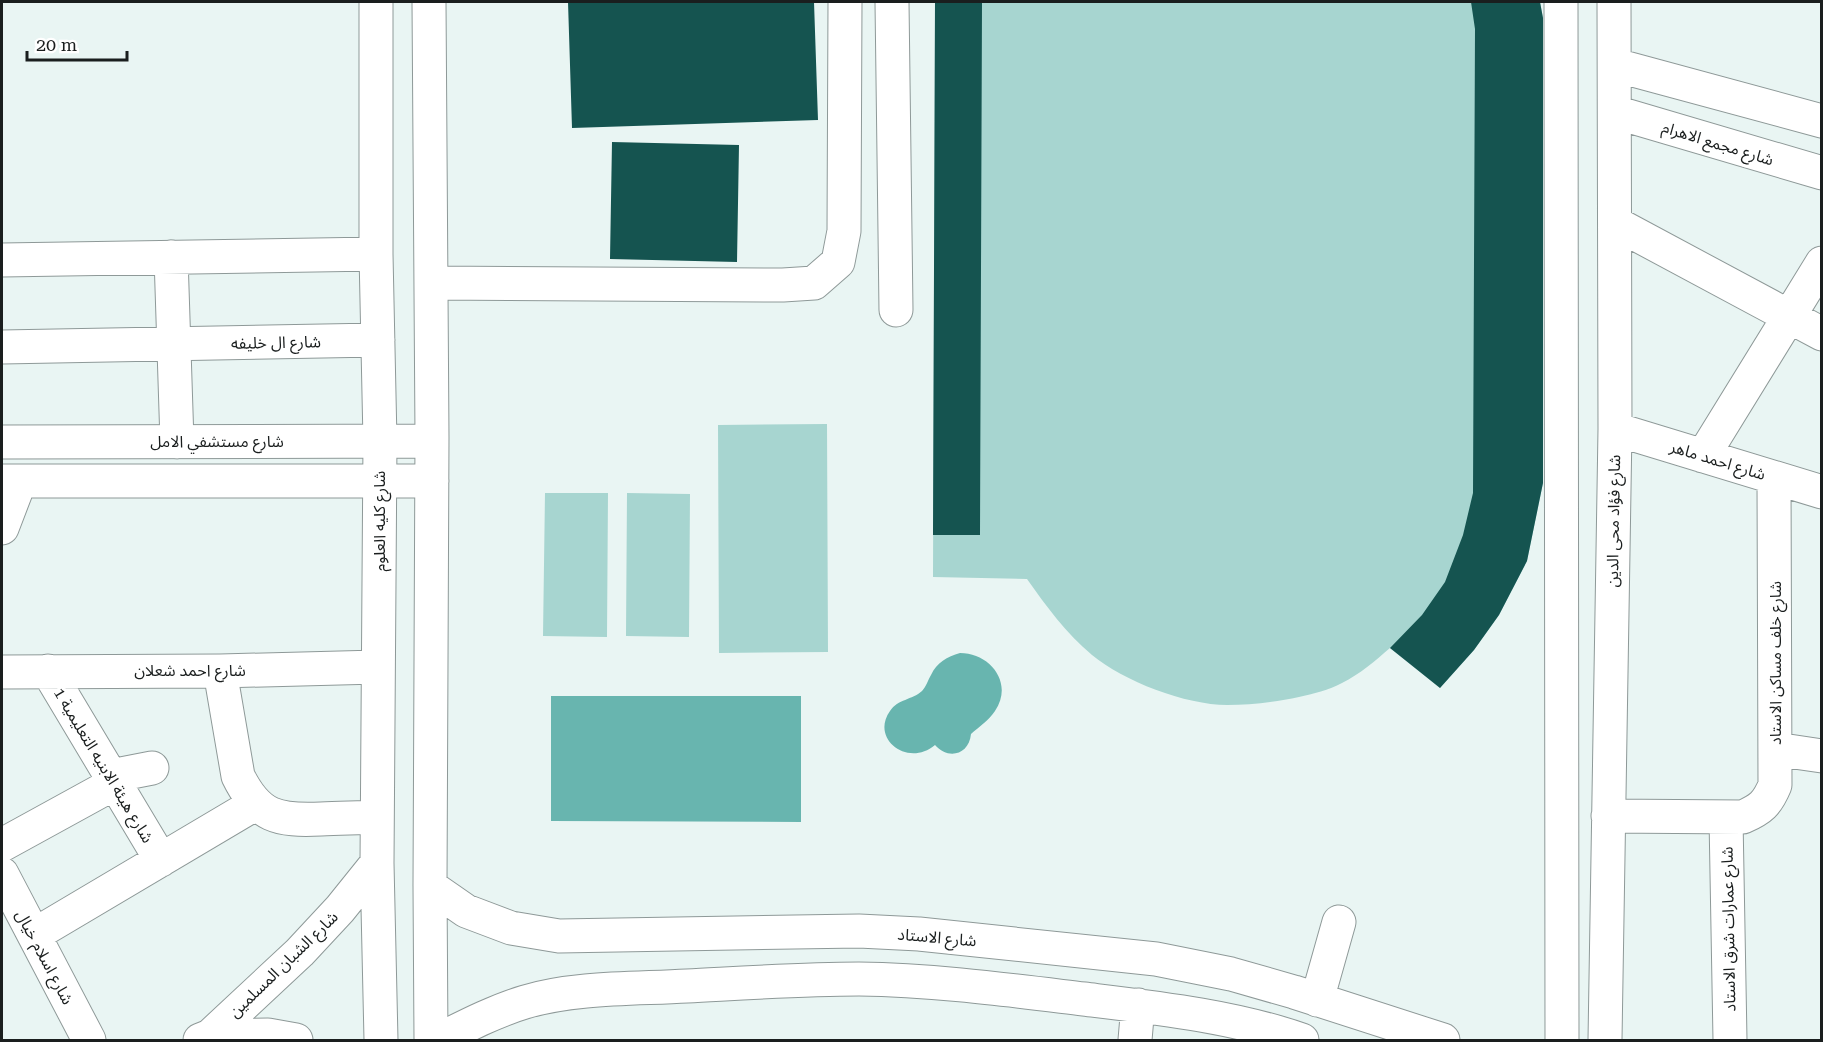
<svg xmlns="http://www.w3.org/2000/svg" width="1823" height="1042" font-family="'Roboto Serif','Noto Sans Arabic',serif">
<style>
.green{fill:#a7d5d0}
.water{fill:#68b5af}
.building{fill:#155450}
.lines{fill:none;stroke-linecap:round;stroke-linejoin:round}
.minor-casing{stroke:#8e9998;stroke-width:35}
.minor{stroke:#fff;stroke-width:33}
.labels{text-anchor:middle;stroke-width:6;stroke-linejoin:round;paint-order:stroke}
.street-label{font-size:16px;fill:#1a1e1e;stroke:#fff}
</style>
<rect width="100%" height="100%" fill="#e9f5f3"/>
<path class="green" d="M 935,2 L 1540,2 L 1543,18 L 1543,483 L 1527,561 L 1499,615 L 1474,650 L 1440,688 L 1390,648 C 1375,661 1360,674 1342,683 C 1329,690 1313,694 1299,697 C 1276,702 1250,705 1227,705 C 1186,705 1123,681 1092,655 C 1066,633 1046,606 1027,579 L 933,577 Z
M 827,424 L 828,652 L 719,653 L 718,425 Z
M 545,493 L 608,493 L 607,637 L 543,636 Z
M 627,493 L 690,494 L 689,637 L 626,636 Z"/>
<path class="water" d="M 960,653 C 990,653 1014,683 995,711 C 989,720 979,727 971,734 C 969,755 948,760 935,745 C 908,768 870,739 890,711 C 898,699 912,700 922,691 C 926,687 928,680 931,675 C 937,662 947,657 960,653 Z
M 551,696 L 801,696 L 801,822 L 551,821 Z"/>
<path class="building" d="M 568,2 L 814,2 L 818,120 L 572,128 Z
M 935,2 L 982,2 L 980,535 L 933,535 Z
M 1471,2 L 1540,2 L 1543,18 L 1543,483 L 1527,561 L 1499,615 L 1474,650 L 1440,688 L 1390,648 L 1422,615 L 1445,582 L 1463,535 L 1473,493 L 1475,29 Z
M 612,142 L 739,145 L 737,262 L 610,259 Z"/>
<g class="lines">
<defs>
<path id="minor" d="M 376,2 L 376,254 L 380,441 L 377,863 L 381,1040
M 429,2 L 432,437 L 430,886 L 431,1040
M 892,2 L 896,310
M 1561,2 L 1562,1040
M 1615,65 L 1822,121
M 1615,112 L 1822,173
M 1615,223 L 1822,334
M 171,257 L 177,442
M 2,260 L 376,254
M 431,283 L 783,285 L 814,283 L 838,262 L 844,231 L 845,2
M 2,347 L 378,340
M 1615,429 L 1822,492
M 2,442 L 432,441
M 1703,456 L 1822,263
M 2,481 L 432,481
M 2,528 L 20,481
M 48,671 L 161,860
M 220,671 L 238,776 C 258,817 278,821 321,819 C 340,818 359,818 377,817
M 2,672 L 220,671 L 378,667
M 1775,749 L 1822,756
M 111,776 L 152,768
M 1608,816 L 1743,817 C 1761,809 1767,804 1775,785 L 1774,478
M 1726,818 L 1730,1040
M 2,845 L 115,783
M 2,874 L 89,1040
M 430,886 L 466,911 L 511,928 L 559,936 L 859,931 L 919,934 L 1156,959 L 1231,974 L 1294,992 L 1443,1040
M 34,935 L 255,804
M 1317,1000 L 1339,922
M 210,1036 L 268,1035 L 296,1040
M 200,1040 L 210,1036 L 300,952 L 340,909 L 377,863
M 438,1040 C 466,1026 495,1011 525,1002 C 575,987 635,989 687,986 C 744,983 802,979 859,979 C 934,980 1009,990 1084,999 C 1158,1008 1232,1016 1302,1040
M 1135,1040 L 1138,1005
M 1605,1040 L 1615,429 L 1614,2"/>
</defs>
<use href="#minor" class="minor-casing"/>
<use href="#minor" class="minor"/>
</g>
<g class="labels">
<g class="street-label">
<text transform="translate(1718 143) rotate(17)" y="6">شارع مجمع الاهرام</text>
<text transform="translate(276 342) rotate(-1)" y="6">شارع ال خليفه</text>
<text x="217" y="447">شارع مستشفي الامل</text>
<text transform="translate(1718 460) rotate(17)" y="6">شارع احمد ماهر</text>
<text transform="translate(379 521) rotate(-90)" y="6">شارع كليه العلوم</text>
<text transform="translate(1613 521) rotate(-89)" y="6">شارع فؤاد محى الدين</text>
<text transform="translate(1775 663) rotate(-90)" y="6">شارع خلف مساكن الاستاد</text>
<text x="190" y="676">شارع احمد شعلان</text>
<text transform="translate(104 765) rotate(59)" y="6">شارع هيئة الابنيه التعليمية 1</text>
<text transform="translate(1728 929) rotate(-91)" y="6">شارع عمارات شرق الاستاد</text>
<text transform="translate(937 937) rotate(5)" y="6">شارع الاستاد</text>
<text transform="translate(45 957) rotate(62)" y="6">شارع اسلام خيال</text>
<text transform="translate(283 964) rotate(-44)" y="6">شارع الشبان المسلمين</text>
</g>
</g>
<rect width="1823" height="1042" fill="none" stroke="#1a1e1e" stroke-width="6"/>
<path d="M27 51v9h100v-9" fill="none" stroke="#1a1e1e" stroke-width="3"/>
<text x="36" y="51" font-size="18" fill="#1a1e1e" stroke="#ffffff" stroke-width="4.5" paint-order="stroke">20 m</text>
</svg>
